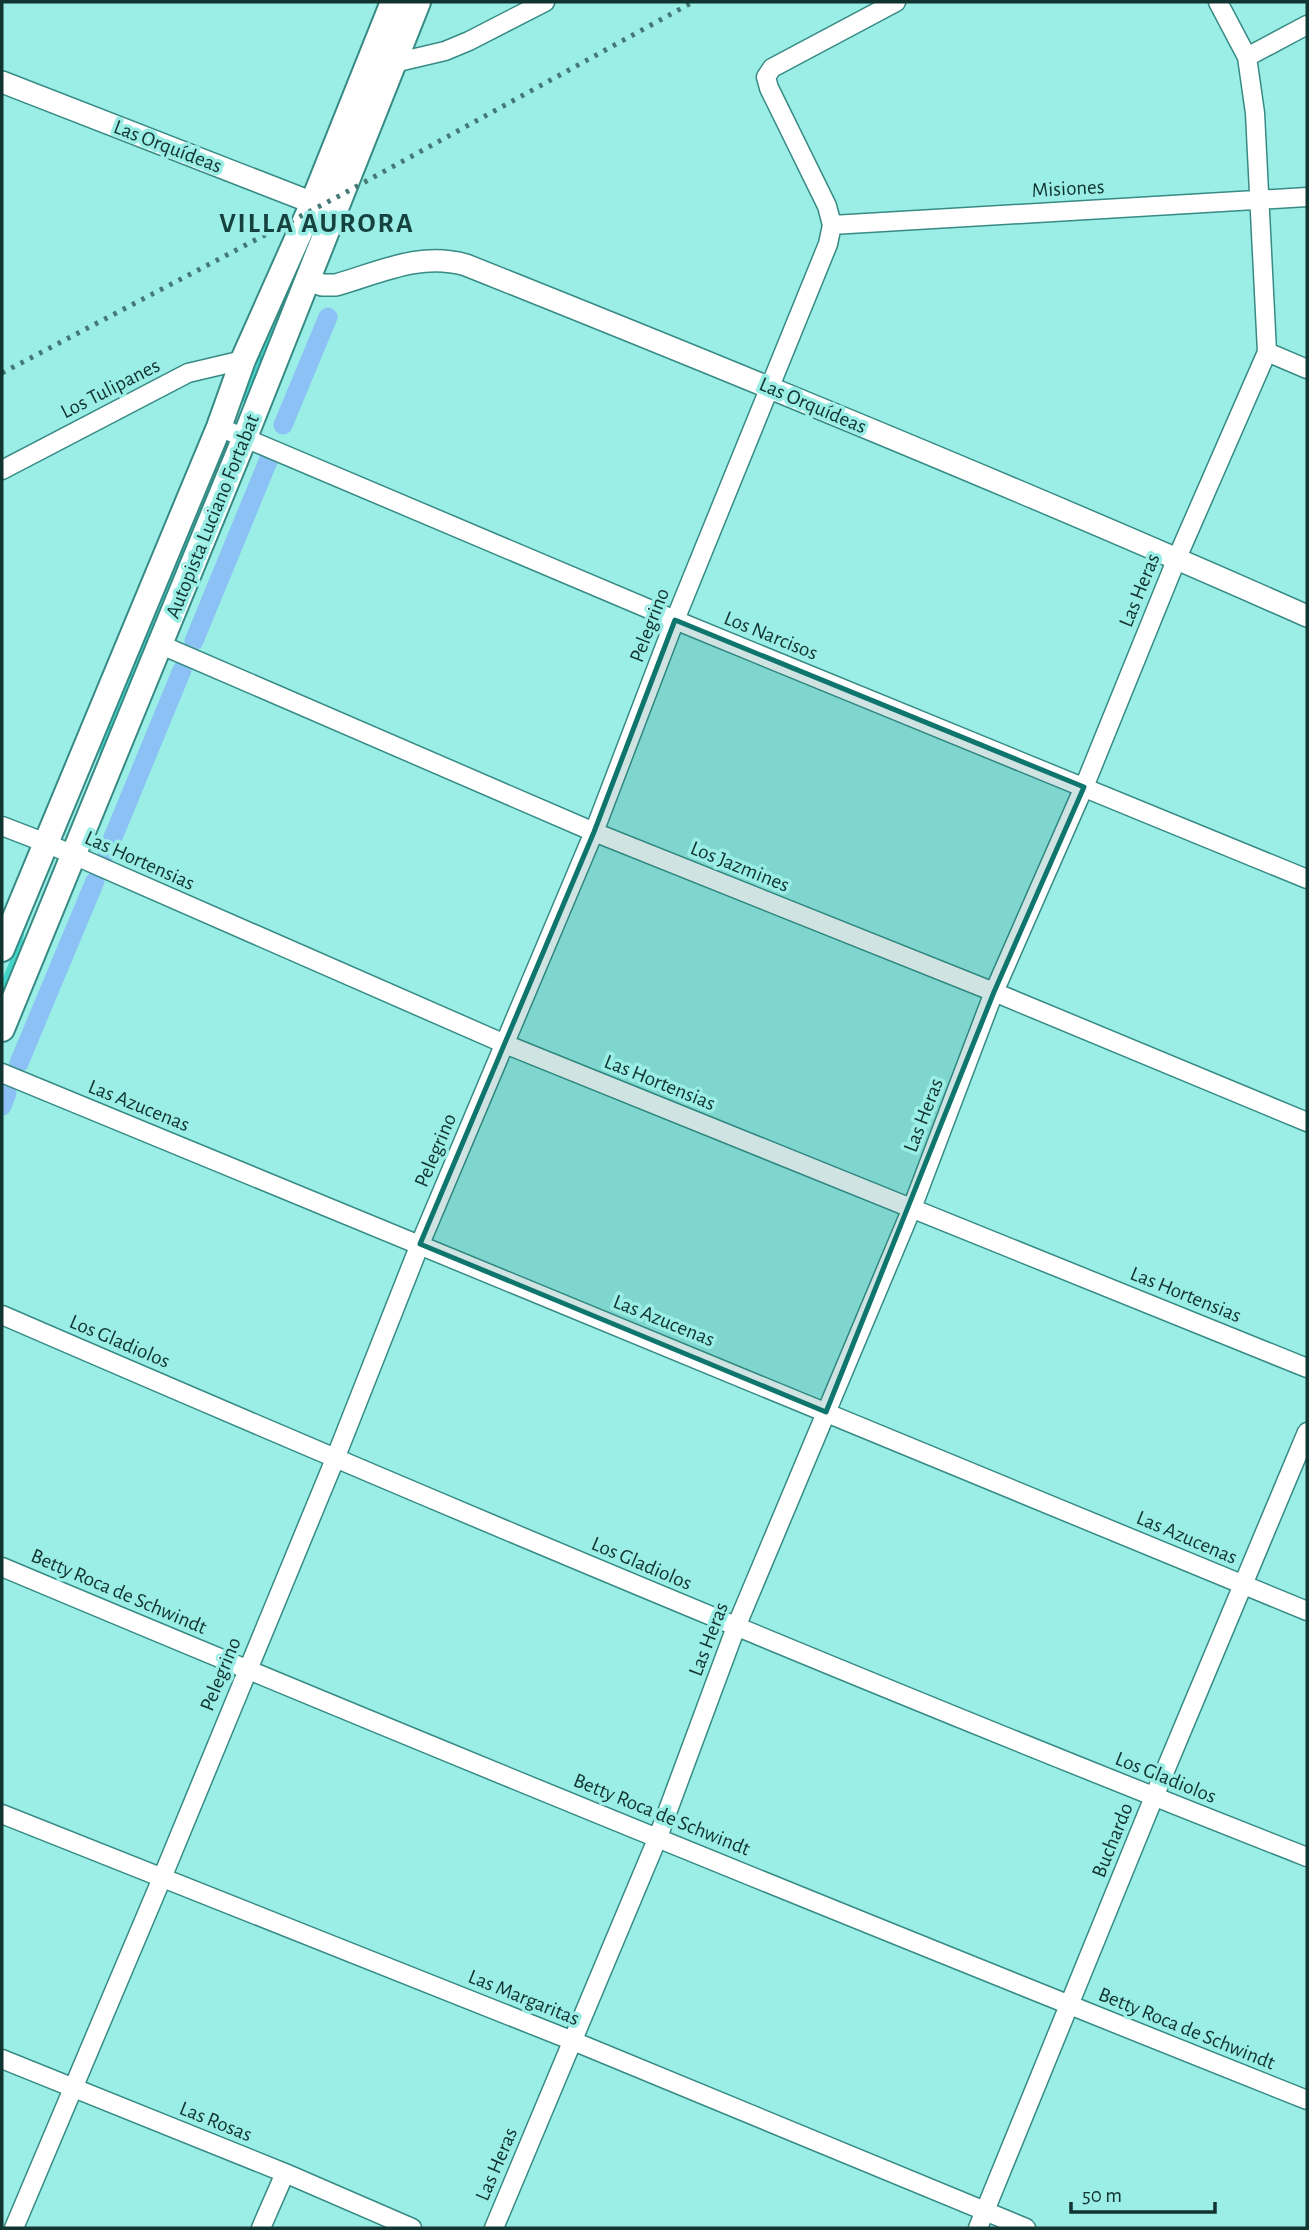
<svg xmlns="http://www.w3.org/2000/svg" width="1309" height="2230" font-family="'Alegreya Sans',sans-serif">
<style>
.grass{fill:url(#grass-tufts)}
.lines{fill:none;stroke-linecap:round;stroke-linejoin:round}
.canal{stroke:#8bc1f4;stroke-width:19}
.minor-casing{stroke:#378b84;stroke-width:21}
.tertiary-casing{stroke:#378b84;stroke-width:24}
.secondary-casing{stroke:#378b84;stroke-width:28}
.minor{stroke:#fff;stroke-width:18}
.tertiary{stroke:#fff;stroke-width:21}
.secondary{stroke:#fff;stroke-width:24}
.rail{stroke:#447975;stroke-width:5;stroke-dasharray:3.5 7;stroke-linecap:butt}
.marked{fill:#0f766e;fill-opacity:0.2;stroke:#0f766e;stroke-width:5;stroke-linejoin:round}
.labels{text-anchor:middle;stroke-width:7;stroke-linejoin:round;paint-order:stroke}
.street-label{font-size:21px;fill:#113431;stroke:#9beee6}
.district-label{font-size:28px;font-weight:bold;letter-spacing:2px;fill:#15423e;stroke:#9beee6}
</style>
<defs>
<pattern id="grass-tufts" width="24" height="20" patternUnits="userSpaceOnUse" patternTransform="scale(1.75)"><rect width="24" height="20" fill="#44d6cb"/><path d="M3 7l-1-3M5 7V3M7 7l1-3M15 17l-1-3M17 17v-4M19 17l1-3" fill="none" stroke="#3bb8af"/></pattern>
</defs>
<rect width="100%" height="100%" fill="#9beee6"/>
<path class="grass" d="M 312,226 L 319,229 L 248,403 L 241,401 Z
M 221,448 L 228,451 L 77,819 L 75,818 L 99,757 L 101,739 Z
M 46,871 L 48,872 L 24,933 L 22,951 L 2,1000 L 2,980 Z"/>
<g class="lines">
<path class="canal" d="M 283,425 L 328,317
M 194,641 L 271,454
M 107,852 L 182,670
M 19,1063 L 95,881
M 2,1106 L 7,1093"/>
<defs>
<path id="minor" d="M 1247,57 L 1307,25
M 394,63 L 445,51 L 469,41 L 545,2
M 832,225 L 1307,197
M 1267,352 L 1307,369
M 219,427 L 675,620 L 1307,879
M 2,470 L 188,373 L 243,360
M 159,644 L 594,832 L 994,992 L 1307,1122
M 2,826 L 46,843 L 505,1044 L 1307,1368
M 2,1073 L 1307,1611
M 2,1315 C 434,1502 869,1685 1307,1857
M 2,1567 C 435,1749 871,1926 1307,2100
M 2,1814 L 573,2041 L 1026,2228
M 2,2059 L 285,2173 L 412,2228
M 14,2228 L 162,1878 L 335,1459 L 420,1244 L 594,832 L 675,620 L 828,244 L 832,225 L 827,206 L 769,88 L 766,77 L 772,68 L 896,2
M 261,2228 L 285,2173
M 494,2228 L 658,1837 L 736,1627 L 912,1208 L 994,992 L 1084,787 L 1177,558 L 1267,352 L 1255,113 L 1247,57 L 1218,2
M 978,2228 L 1154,1797 L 1307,1432"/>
<path id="tertiary" d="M 2,82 L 326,208
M 307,279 L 322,285 L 336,285 C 381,272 420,252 466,265 C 749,378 1030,493 1307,616"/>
<path id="secondary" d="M 2,949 L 219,427 L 243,360 L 309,212 L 393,2
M 2,1029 L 245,437 L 418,2"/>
</defs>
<use href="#minor" class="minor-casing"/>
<use href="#tertiary" class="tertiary-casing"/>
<use href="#secondary" class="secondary-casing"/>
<use href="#minor" class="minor"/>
<use href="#tertiary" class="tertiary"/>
<use href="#secondary" class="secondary"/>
<path class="rail" d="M 2,373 L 341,195 L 693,2"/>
</g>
<path class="marked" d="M 675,620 L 1084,787 L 994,992 L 826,1412 L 420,1244 L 594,832 Z"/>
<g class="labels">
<g class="street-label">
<text transform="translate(168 146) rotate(21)" y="7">Las Orquídeas</text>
<text transform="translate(1068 188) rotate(-3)" y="7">Misiones</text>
<text transform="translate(110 388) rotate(-27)" y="7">Los Tulipanes</text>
<text transform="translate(813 405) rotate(23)" y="7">Las Orquídeas</text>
<text transform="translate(212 516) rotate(-68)" y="7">Autopista Luciano Fortabat</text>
<text transform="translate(1139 590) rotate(-68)" y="7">Las Heras</text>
<text transform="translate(649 625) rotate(-69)" y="7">Pelegrino</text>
<text transform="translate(771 635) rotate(22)" y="7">Los Narcisos</text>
<text transform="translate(140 860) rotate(24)" y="7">Las Hortensias</text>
<text transform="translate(740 866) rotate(22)" y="7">Los Jazmines</text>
<text transform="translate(660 1082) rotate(22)" y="7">Las Hortensias</text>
<text transform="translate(139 1105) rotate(22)" y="7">Las Azucenas</text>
<text transform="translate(923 1115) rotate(-69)" y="7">Las Heras</text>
<text transform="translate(435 1150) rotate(-67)" y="7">Pelegrino</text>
<text transform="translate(1186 1294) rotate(22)" y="7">Las Hortensias</text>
<text transform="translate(664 1320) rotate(22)" y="7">Las Azucenas</text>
<text transform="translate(120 1341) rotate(23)" y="7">Los Gladiolos</text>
<text transform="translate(1187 1537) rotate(23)" y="7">Las Azucenas</text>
<text transform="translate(642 1563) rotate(23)" y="7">Los Gladiolos</text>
<text transform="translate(119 1591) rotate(23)" y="7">Betty Roca de Schwindt</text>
<text transform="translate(708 1639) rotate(-69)" y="7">Las Heras</text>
<text transform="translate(220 1674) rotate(-68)" y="7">Pelegrino</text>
<text transform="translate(1166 1777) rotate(22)" y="7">Los Gladiolos</text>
<text transform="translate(662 1814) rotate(22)" y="7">Betty Roca de Schwindt</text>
<text transform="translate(1112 1840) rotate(-68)" y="7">Buchardo</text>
<text transform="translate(524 1997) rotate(22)" y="7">Las Margaritas</text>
<text transform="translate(1187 2028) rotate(22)" y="7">Betty Roca de Schwindt</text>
<text transform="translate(216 2121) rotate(22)" y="7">Las Rosas</text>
<text transform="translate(496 2164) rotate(-67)" y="7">Las Heras</text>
</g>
<g class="district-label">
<text x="317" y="232">VILLA AURORA</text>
</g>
</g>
<rect width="1309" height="2230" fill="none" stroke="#113431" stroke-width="7"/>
<path d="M1071 2202v10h144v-10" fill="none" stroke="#113431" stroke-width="3.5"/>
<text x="1082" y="2202" font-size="21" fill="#113431" stroke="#9beee6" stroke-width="5" paint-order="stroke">50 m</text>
</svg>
